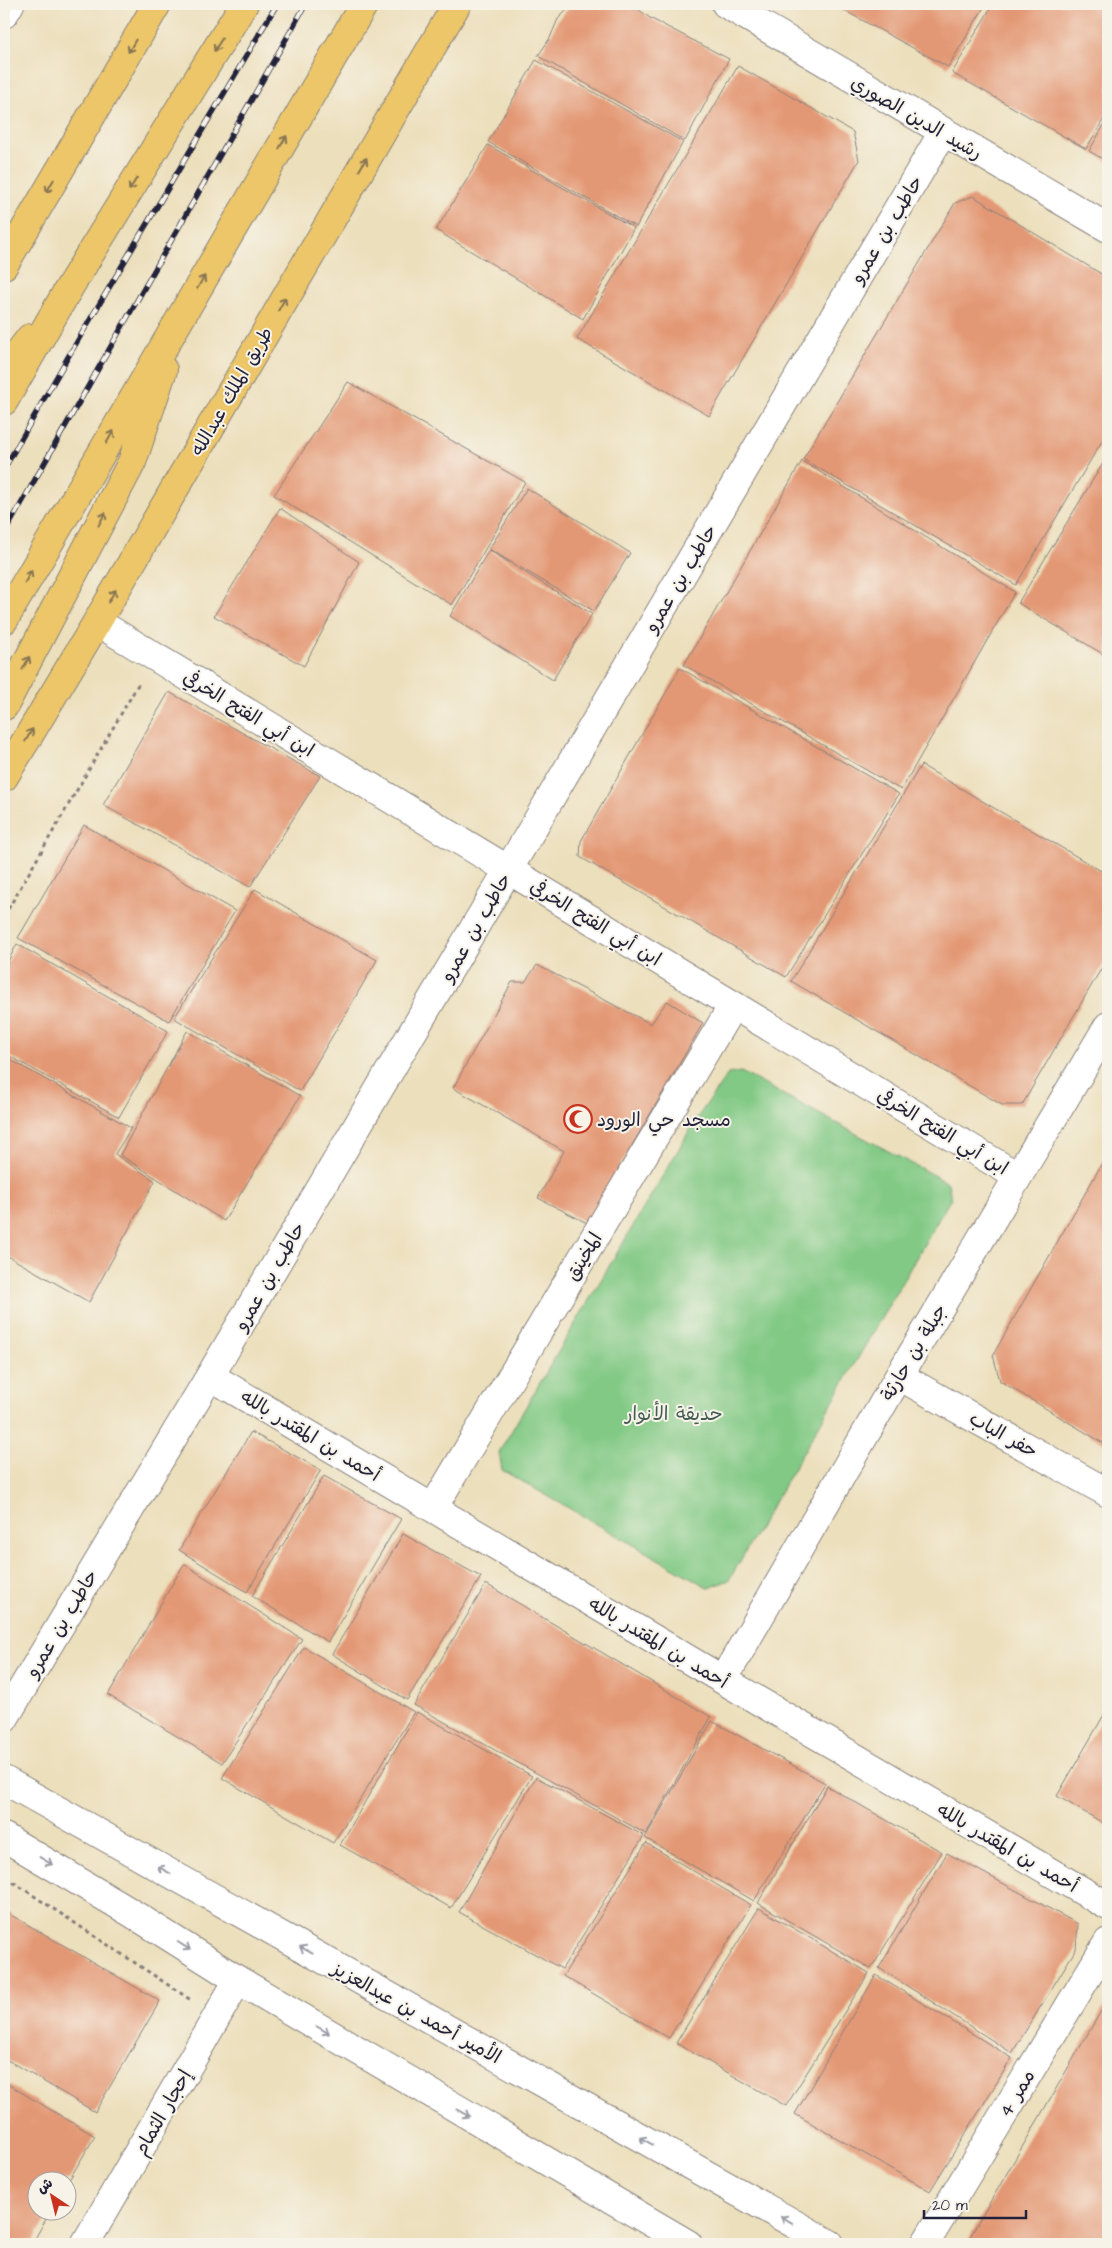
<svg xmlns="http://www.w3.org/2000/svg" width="1112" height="2248" font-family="'Architects Daughter','Playpen Sans Arabic',sans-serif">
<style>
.green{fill:#81c984;stroke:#527660}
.building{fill:#e39875}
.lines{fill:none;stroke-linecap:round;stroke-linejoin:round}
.minor-casing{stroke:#87807c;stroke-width:30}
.major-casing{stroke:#87807c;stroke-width:30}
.highway-casing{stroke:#87807c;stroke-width:30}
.path{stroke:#87807c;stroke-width:3;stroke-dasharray:4 4;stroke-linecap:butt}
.minor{stroke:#fff;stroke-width:28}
.major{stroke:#ecc669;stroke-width:28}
.highway{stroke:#ecc669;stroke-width:28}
.rail-casing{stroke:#22223b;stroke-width:5.5}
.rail{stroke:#f7f3e8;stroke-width:4;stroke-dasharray:11;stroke-linecap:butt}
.oneway{stroke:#877452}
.oneway2{stroke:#9c9ca7}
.labels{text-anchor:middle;stroke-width:4;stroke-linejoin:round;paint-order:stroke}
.street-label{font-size:19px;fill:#22223b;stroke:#f7f3e8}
.poi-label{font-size:19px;fill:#22223b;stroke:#f7f3e8;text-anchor:start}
.park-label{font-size:19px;fill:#435c55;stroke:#f7f3e8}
</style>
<rect width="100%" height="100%" fill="#f7f3e8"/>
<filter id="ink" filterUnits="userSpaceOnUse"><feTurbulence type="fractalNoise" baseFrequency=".02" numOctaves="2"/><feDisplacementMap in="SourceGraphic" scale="10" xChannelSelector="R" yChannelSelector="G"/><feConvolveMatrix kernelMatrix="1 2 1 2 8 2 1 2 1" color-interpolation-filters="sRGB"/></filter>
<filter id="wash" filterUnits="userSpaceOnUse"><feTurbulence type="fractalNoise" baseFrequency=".0096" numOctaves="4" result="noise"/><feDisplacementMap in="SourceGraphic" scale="20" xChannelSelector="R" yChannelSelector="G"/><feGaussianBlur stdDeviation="1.12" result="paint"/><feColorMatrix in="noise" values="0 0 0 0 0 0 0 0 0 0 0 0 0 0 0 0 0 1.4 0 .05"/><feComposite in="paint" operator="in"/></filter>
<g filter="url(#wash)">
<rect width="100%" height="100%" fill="#ecdfbc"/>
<path class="green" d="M 741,1072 L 948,1183 L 951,1198 L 729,1580 L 709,1588 L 502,1470 L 499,1452 L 697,1118 L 728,1074 Z"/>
<g id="blocks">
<path class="building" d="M 573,4 L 631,4 L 650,18 L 729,59 L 685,141 L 538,56 L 550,38 L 558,19 Z
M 838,4 L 986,4 L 948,67 L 836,6 Z
M 993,4 L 1108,4 L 1108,112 L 1086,149 L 952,73 Z
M 536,60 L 683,142 L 636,227 L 488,142 Z
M 738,66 L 853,132 L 859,160 L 709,416 L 577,339 Z
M 1108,118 L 1108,162 L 1089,151 Z
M 488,145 L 634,228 L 583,319 L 436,230 Z
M 973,196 L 1108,278 L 1108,431 L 1016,585 L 803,459 L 955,203 Z
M 348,382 L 525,482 L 452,605 L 274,495 Z
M 1108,455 L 1108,657 L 1018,603 Z
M 802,461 L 1015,592 L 901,790 L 684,665 Z
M 527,488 L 630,553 L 594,611 L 489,549 Z
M 280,508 L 359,562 L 304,666 L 214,616 Z
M 489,550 L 592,614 L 553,680 L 450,616 Z
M 680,668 L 899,794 L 786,977 L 580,857 L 581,841 Z
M 169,692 L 320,776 L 250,887 L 103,805 Z
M 921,765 L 1108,875 L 1108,957 L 1022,1105 L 1002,1105 L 791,981 Z
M 84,825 L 235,911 L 169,1021 L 18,938 Z
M 255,889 L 377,960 L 300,1091 L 174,1018 Z
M 17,944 L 168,1031 L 119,1117 L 4,1053 L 4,969 Z
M 537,965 L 651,1024 L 667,1001 L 703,1023 L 587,1223 L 538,1198 L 564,1151 L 453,1088 L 512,982 L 525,982 Z
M 187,1031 L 300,1096 L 224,1221 L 120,1155 Z
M 4,1056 L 131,1128 L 115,1154 L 155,1181 L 89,1302 L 4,1254 Z
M 1108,1153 L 1108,1446 L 1000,1381 L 993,1355 Z
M 251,1432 L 321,1470 L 247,1592 L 179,1550 Z
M 324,1476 L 401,1519 L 328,1642 L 252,1596 Z
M 403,1534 L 481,1577 L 407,1700 L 332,1654 Z
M 184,1564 L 302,1639 L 222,1763 L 108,1695 Z
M 486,1584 L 711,1717 L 646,1834 L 414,1705 Z
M 304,1647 L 414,1712 L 333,1843 L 222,1778 Z
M 1108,1708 L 1108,1826 L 1057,1796 Z
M 417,1712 L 532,1776 L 451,1908 L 340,1845 Z
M 712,1721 L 825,1783 L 754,1901 L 645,1838 Z
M 536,1777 L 644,1836 L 562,1969 L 459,1912 Z
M 827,1786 L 942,1852 L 871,1969 L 758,1903 Z
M 646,1843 L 751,1905 L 669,2038 L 563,1976 Z
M 947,1853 L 1078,1924 L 1076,1949 L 1012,2053 L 879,1968 Z
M 759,1908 L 869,1973 L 786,2106 L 676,2043 Z
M 4,1911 L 160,2001 L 95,2112 L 4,2058 Z
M 876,1975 L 1012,2058 L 930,2191 L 795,2114 Z
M 1108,1999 L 1108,2244 L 971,2244 L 967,2242 Z
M 4,2082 L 95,2136 L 69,2180 L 38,2180 L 38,2210 L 51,2210 L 32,2244 L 4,2244 Z"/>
</g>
</g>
<g filter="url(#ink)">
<use href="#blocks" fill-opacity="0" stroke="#87807c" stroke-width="1"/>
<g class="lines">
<defs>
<path id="minor" d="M 726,4 L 1108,228
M 4,14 L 10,4
M 97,622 L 1017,1176
M 210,1376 L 723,1680 L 1108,1906
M 899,1376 L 1108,1493
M 433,1508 L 733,1005
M 723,1680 L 899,1376 L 1108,1026
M 4,1719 L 210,1376 L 943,132
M 4,1780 L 830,2244
M 4,1837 L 130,1912 L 238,1980 L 688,2244
M 85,2244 L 238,1980
M 925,2244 L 1108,1942"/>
<path id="major" d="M 4,265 L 157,4
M 4,372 L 30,338
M 4,777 L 97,622 L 457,4"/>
<path id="highway" d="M 4,401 L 69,288 L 244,4
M 4,620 L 364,4
M 4,706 L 132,462 L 163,370"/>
</defs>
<use href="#minor" class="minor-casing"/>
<use href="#major" class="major-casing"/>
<use href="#highway" class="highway-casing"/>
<path class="path" d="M 4,916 L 139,683
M 13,1882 L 191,2000"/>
<use href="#minor" class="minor"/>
<use href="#major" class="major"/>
<use href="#highway" class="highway"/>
<defs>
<path id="rail" d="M 4,469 L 68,357 L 277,4
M 4,534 L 306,4"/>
</defs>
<use href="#rail" class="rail-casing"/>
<use href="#rail" class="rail"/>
</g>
<defs><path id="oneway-shaft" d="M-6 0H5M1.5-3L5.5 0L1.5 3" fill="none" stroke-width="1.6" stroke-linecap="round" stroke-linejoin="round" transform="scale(1.25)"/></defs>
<g class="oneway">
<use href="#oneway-shaft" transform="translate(218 45) rotate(122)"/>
<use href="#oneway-shaft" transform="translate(132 46) rotate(120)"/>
<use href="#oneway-shaft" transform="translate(283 142) rotate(-60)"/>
<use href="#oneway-shaft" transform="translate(363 164) rotate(-60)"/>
<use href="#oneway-shaft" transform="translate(133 184) rotate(122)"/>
<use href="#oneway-shaft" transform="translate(50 186) rotate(120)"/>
<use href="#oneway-shaft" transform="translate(201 282) rotate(-60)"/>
<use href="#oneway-shaft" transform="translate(282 304) rotate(-60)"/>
<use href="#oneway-shaft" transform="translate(110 437) rotate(-60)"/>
<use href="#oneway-shaft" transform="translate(102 519) rotate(-62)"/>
<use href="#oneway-shaft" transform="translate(28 577) rotate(-60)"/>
<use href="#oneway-shaft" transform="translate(112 596) rotate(-60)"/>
<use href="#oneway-shaft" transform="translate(26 663) rotate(-62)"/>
<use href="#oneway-shaft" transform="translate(29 735) rotate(-59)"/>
</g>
<g class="oneway2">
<use href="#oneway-shaft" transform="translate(46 1861) rotate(31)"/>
<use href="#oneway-shaft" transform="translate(164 1870) rotate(-151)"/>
<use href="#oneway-shaft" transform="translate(184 1946) rotate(32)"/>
<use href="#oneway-shaft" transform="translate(306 1950) rotate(-151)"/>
<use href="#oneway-shaft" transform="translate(323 2030) rotate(30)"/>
<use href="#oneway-shaft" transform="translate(463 2113) rotate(30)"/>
<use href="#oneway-shaft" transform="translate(646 2141) rotate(-151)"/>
<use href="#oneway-shaft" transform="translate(787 2220) rotate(-151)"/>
</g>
</g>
<defs>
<symbol id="mosque-ring" viewBox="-11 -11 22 22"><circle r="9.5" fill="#f7f3e8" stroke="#c8321e" stroke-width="1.5"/><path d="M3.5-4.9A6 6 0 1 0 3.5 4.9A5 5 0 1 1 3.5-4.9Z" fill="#c8321e"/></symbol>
</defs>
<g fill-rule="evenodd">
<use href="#mosque-ring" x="562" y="1103" width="32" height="32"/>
</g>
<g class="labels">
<g class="street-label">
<text transform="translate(917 117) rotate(30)" y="7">رشيد الدين الصوري</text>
<text transform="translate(886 229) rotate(-59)" y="7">حاطب بن عمرو</text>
<text transform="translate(231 391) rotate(-60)" y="7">طريق الملك عبدالله</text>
<text transform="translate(680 578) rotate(-59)" y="7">حاطب بن عمرو</text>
<text transform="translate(249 713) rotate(31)" y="7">ابن أبي الفتح الخرفي</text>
<text transform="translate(596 922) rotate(31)" y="7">ابن أبي الفتح الخرفي</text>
<text transform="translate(475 927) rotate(-60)" y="7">حاطب بن عمرو</text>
<text transform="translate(943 1131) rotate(31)" y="7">ابن أبي الفتح الخرفي</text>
<text transform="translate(583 1256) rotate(-59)" y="7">المخينق</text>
<text transform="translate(269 1276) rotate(-60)" y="7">حاطب بن عمرو</text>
<text transform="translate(913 1352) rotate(-59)" y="7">جبلة بن حارثة</text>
<text transform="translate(1004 1434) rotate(29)" y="7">حفر الباب</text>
<text transform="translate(311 1435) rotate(31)" y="7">أحمد بن المقتدر بالله</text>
<text transform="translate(61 1623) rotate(-59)" y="7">حاطب بن عمرو</text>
<text transform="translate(659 1642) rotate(31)" y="7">أحمد بن المقتدر بالله</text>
<text transform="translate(1008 1847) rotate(30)" y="7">أحمد بن المقتدر بالله</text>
<text transform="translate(417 2012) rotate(29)" y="7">الأمير أحمد بن عبدالعزيز</text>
<text transform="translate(1016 2093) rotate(-59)" y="7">ممر 4</text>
<text transform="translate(162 2112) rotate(-60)" y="7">إحجار الثمام</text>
</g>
<g class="poi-label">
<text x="597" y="1126">مسجد حي الورود</text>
</g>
<g class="park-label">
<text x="674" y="1420">حديقة الأنوار</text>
</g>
</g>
<rect width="1112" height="2248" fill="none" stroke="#f7f3e8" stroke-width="20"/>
<g transform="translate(52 2196) rotate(325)"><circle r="24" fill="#f7f3e8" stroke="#a29fa3"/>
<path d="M0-4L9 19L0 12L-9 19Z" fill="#c8321e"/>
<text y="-8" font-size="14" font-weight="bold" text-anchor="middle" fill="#22223b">ش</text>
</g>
<path d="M924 2210v8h102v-8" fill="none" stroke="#22223b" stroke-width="2.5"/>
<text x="932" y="2210" font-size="15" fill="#22223b" stroke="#f7f3e8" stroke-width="4" paint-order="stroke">20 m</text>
</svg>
